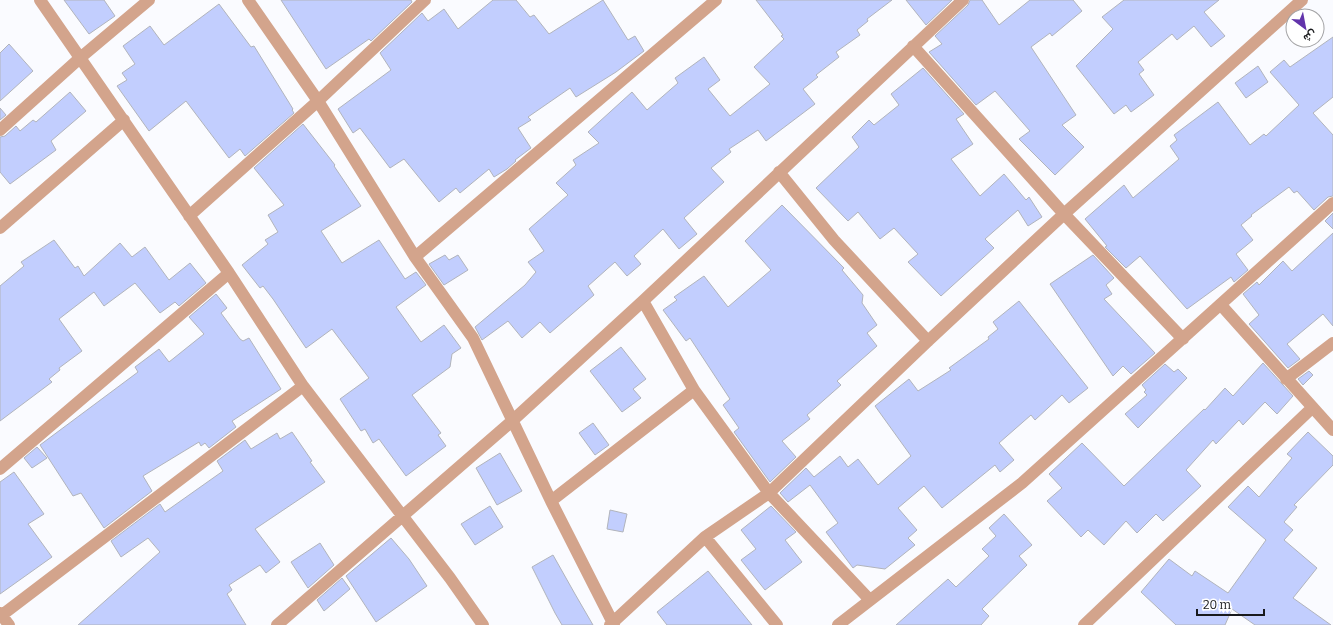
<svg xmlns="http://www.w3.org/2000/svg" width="1333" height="625" font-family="Bitter,Vazirmatn,serif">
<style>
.building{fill:#c2cefe;stroke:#b1b4bc}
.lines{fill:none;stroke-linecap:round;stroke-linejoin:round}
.street{stroke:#d3a48c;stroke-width:12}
</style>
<rect width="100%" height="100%" fill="#fafbff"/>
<path class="building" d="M 64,0 L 104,0 L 115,16 L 89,34 Z
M 281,0 L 411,0 L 412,2 L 371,41 L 369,39 L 326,69 Z
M 493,0 L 516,0 L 530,17 L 534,15 L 549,34 L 603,0 L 628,40 L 635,36 L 644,51 L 616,72 L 576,97 L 570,88 L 528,117 L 531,120 L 518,128 L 531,148 L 515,160 L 516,161 L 507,169 L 494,177 L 489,169 L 460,193 L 456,188 L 439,202 L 404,159 L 390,168 L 360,128 L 353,133 L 338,109 L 391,70 L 380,53 L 422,13 L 428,21 L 444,9 L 458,29 Z
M 756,0 L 892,0 L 867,19 L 868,21 L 857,30 L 860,35 L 836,52 L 839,57 L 816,75 L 818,77 L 803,89 L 815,104 L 766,141 L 758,130 L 729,149 L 731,152 L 711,168 L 724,182 L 684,218 L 697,234 L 679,249 L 663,229 L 634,256 L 641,264 L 627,276 L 615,262 L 588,286 L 594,295 L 550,333 L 540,322 L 522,338 L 508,321 L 482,340 L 475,327 L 525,285 L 536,272 L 528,262 L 544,251 L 529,229 L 568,195 L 556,183 L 576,165 L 573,160 L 599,143 L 588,132 L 632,92 L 647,110 L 678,83 L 675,78 L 704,57 L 720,80 L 708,89 L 730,116 L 770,84 L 754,67 L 784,39 L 781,36 L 783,35 Z
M 906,0 L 952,0 L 926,25 Z
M 970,0 L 982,0 L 999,25 L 1030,0 L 1073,0 L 1082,11 L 1052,36 L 1050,33 L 1031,47 L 1076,115 L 1062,125 L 1084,147 L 1055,175 L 1019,139 L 1030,131 L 995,91 L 976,105 L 929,52 L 942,44 L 935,36 L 968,5 Z
M 1124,0 L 1219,0 L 1204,12 L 1225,36 L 1211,47 L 1194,26 L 1177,40 L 1172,34 L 1138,62 L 1144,70 L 1139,74 L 1154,95 L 1131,112 L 1126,105 L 1114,114 L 1076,66 L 1113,29 L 1102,17 Z
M 219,4 L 251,47 L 254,46 L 293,109 L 292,110 L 294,113 L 245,156 L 240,149 L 229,158 L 186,101 L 149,131 L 117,86 L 127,80 L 122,73 L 135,64 L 123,46 L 150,26 L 164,45 Z
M 1333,37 L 1333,97 L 1313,113 L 1333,135 L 1333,196 L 1328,197 L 1314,210 L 1297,191 L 1294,193 L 1289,187 L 1251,215 L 1252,216 L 1241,225 L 1253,240 L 1236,254 L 1248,270 L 1234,282 L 1231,277 L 1187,309 L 1140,256 L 1126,268 L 1105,247 L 1107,246 L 1085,219 L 1124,185 L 1133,198 L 1179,159 L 1170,146 L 1177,140 L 1174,135 L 1218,102 L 1250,145 L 1264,134 L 1266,136 L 1299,105 L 1270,72 L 1284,60 L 1290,67 Z
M 9,44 L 33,71 L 0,101 L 0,53 Z
M 1258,66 L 1268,82 L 1246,98 L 1235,83 Z
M 923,68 L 964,114 L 956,119 L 973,144 L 951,159 L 980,196 L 1004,174 L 1026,200 L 1029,197 L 1042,217 L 1028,226 L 1018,210 L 985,239 L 994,248 L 941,296 L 908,262 L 918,254 L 894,228 L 880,239 L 858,212 L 848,221 L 816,188 L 859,147 L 852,137 L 869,120 L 874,125 L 899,105 L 891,94 Z
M 70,92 L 86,111 L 51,141 L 56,150 L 10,184 L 0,172 L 0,137 L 5,136 L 16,126 L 20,131 L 33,120 L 36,122 Z
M 0,108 L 6,115 L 0,120 Z
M 303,124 L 335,165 L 334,166 L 361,206 L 321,231 L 342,263 L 379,240 L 405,279 L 416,272 L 426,285 L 396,307 L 421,342 L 444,325 L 461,348 L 452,354 L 450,367 L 412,395 L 441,433 L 438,435 L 446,446 L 406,476 L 379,439 L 373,443 L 365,429 L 361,431 L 340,399 L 369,378 L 332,329 L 306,348 L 273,299 L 263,286 L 260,288 L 242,265 L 268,244 L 265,240 L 278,232 L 268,215 L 284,205 L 254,168 Z
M 782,205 L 844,268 L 842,270 L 863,295 L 862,303 L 877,325 L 867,333 L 877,346 L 837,381 L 841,385 L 807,415 L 810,419 L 782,441 L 796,457 L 770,482 L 734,432 L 739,428 L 723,405 L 730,399 L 690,338 L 686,341 L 663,310 L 677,300 L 674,297 L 704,276 L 728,307 L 771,270 L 745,241 Z
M 1333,213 L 1333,229 L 1325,221 Z
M 1333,233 L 1333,326 L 1323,314 L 1287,344 L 1300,359 L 1288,368 L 1249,324 L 1259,315 L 1243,294 L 1257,282 L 1259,285 L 1283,261 L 1292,271 Z
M 54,240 L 75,268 L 78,266 L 84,276 L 120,243 L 132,257 L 145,247 L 169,280 L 190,263 L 206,283 L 179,306 L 175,302 L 160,313 L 135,283 L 104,306 L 94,292 L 59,319 L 82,351 L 59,368 L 60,370 L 49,379 L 52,382 L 0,421 L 0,286 L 24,266 L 21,262 Z
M 445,255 L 449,260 L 458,255 L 468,270 L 444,285 L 429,264 Z
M 1093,255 L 1114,278 L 1106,285 L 1112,294 L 1104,299 L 1155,353 L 1131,374 L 1123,366 L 1113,376 L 1050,284 Z
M 216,294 L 227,308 L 221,313 L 240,339 L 243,341 L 249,338 L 281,389 L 232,421 L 236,427 L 209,448 L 205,443 L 201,446 L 199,442 L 143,476 L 152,491 L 104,528 L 81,493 L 73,496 L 40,445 L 138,372 L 135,367 L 159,349 L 169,362 L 204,334 L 189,317 Z
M 1019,301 L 1088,388 L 1069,403 L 1062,395 L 1035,420 L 1031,415 L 999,443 L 1014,460 L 1000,472 L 995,465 L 942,508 L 924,486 L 898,508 L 917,530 L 908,538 L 915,545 L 885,569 L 857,565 L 853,568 L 826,532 L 838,523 L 810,485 L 788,502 L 780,493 L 806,468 L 814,477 L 840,456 L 848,467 L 858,459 L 878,485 L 911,456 L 875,406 L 909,379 L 918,391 L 951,370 L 949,368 L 989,339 L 988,337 L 998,329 L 993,322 Z
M 621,347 L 646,379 L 633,389 L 641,398 L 622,412 L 590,371 Z
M 1263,363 L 1293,396 L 1277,414 L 1265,402 L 1243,425 L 1239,420 L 1216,444 L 1213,440 L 1186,470 L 1201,486 L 1163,521 L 1156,514 L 1137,533 L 1126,521 L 1104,545 L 1088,530 L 1081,537 L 1047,501 L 1062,488 L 1049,474 L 1082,443 L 1124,486 L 1204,409 L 1205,410 L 1225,388 L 1233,396 Z
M 1165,364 L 1174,372 L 1178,369 L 1187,378 L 1138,428 L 1125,414 L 1147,395 L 1144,392 L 1146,390 L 1142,385 Z
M 1309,371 L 1313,375 L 1303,385 L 1298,379 Z
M 593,423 L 609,445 L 595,455 L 579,433 Z
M 292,432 L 312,461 L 310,462 L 325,482 L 255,529 L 280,562 L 266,573 L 260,565 L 229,585 L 232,590 L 227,594 L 246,625 L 78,625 L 160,552 L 148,538 L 121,557 L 111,541 L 160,504 L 165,512 L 223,471 L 217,461 L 245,440 L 251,449 L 277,433 L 280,439 Z
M 1308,432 L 1333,456 L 1333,465 L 1294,505 L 1297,507 L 1284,522 L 1293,530 L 1284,540 L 1317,568 L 1293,598 L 1331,625 L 1255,625 L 1232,609 L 1225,625 L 1176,625 L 1141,592 L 1169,559 L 1192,576 L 1195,571 L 1228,593 L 1266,540 L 1228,507 L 1248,486 L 1259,497 L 1292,458 L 1287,454 Z
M 37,447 L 47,458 L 32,468 L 24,458 Z
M 500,453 L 522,491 L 497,505 L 476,468 Z
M 14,472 L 44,514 L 28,524 L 52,557 L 0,594 L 0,482 Z
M 490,506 L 503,527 L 475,545 L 461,524 Z
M 771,506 L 796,532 L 785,540 L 802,562 L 765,590 L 741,560 L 756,549 L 741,530 Z
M 610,510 L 627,514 L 623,532 L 607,529 Z
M 1004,514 L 1032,545 L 1019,556 L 1027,565 L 982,609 L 989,616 L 981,625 L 896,625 L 948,579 L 956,587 L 989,556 L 982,549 L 996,536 L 989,528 Z
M 391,538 L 409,559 L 427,586 L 376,622 L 346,576 Z
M 320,543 L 334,565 L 308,588 L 291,562 Z
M 553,555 L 575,594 L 593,625 L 562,625 L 555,613 L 532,567 Z
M 708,571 L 752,625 L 667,625 L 657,612 Z
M 342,578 L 350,589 L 324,611 L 317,600 Z"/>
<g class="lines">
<path class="street" d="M 40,0 L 229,273 L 303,386 L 450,578 L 483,625
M 248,0 L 318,101 L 415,257 L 473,338 L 551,501 L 614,625
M 913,46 L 1064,214 L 1183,339
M 0,130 L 80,58 L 149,0
M 779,172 L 834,240 L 928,341
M 189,216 L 318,101 L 425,0
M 0,228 L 124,120
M 415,257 L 716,0
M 643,301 L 694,390 L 769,493 L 869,599
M 1221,305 L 1333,430
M 1286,379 L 1333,343
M 0,469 L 229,273
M 551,501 L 694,390
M 705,537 L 777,625
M 0,613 L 9,625
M 2,615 L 303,386
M 277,625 L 512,421 L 643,301 L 963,0
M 610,625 L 705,537 L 769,493 L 928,341 L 1064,214 L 1302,0
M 838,625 L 1022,483 L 1333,203
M 1084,625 L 1312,408"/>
</g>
<g transform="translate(1305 28) rotate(148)"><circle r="19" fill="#ffffff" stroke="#a3a3a5"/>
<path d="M0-3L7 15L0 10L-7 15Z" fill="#6234ab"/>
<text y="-6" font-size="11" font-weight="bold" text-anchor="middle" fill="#191a1d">ش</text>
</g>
<path d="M1197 609v6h67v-6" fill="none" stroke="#191a1d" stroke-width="2"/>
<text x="1203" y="609" font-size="12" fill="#191a1d" stroke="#ffffff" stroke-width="3" paint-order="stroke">20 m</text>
</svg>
